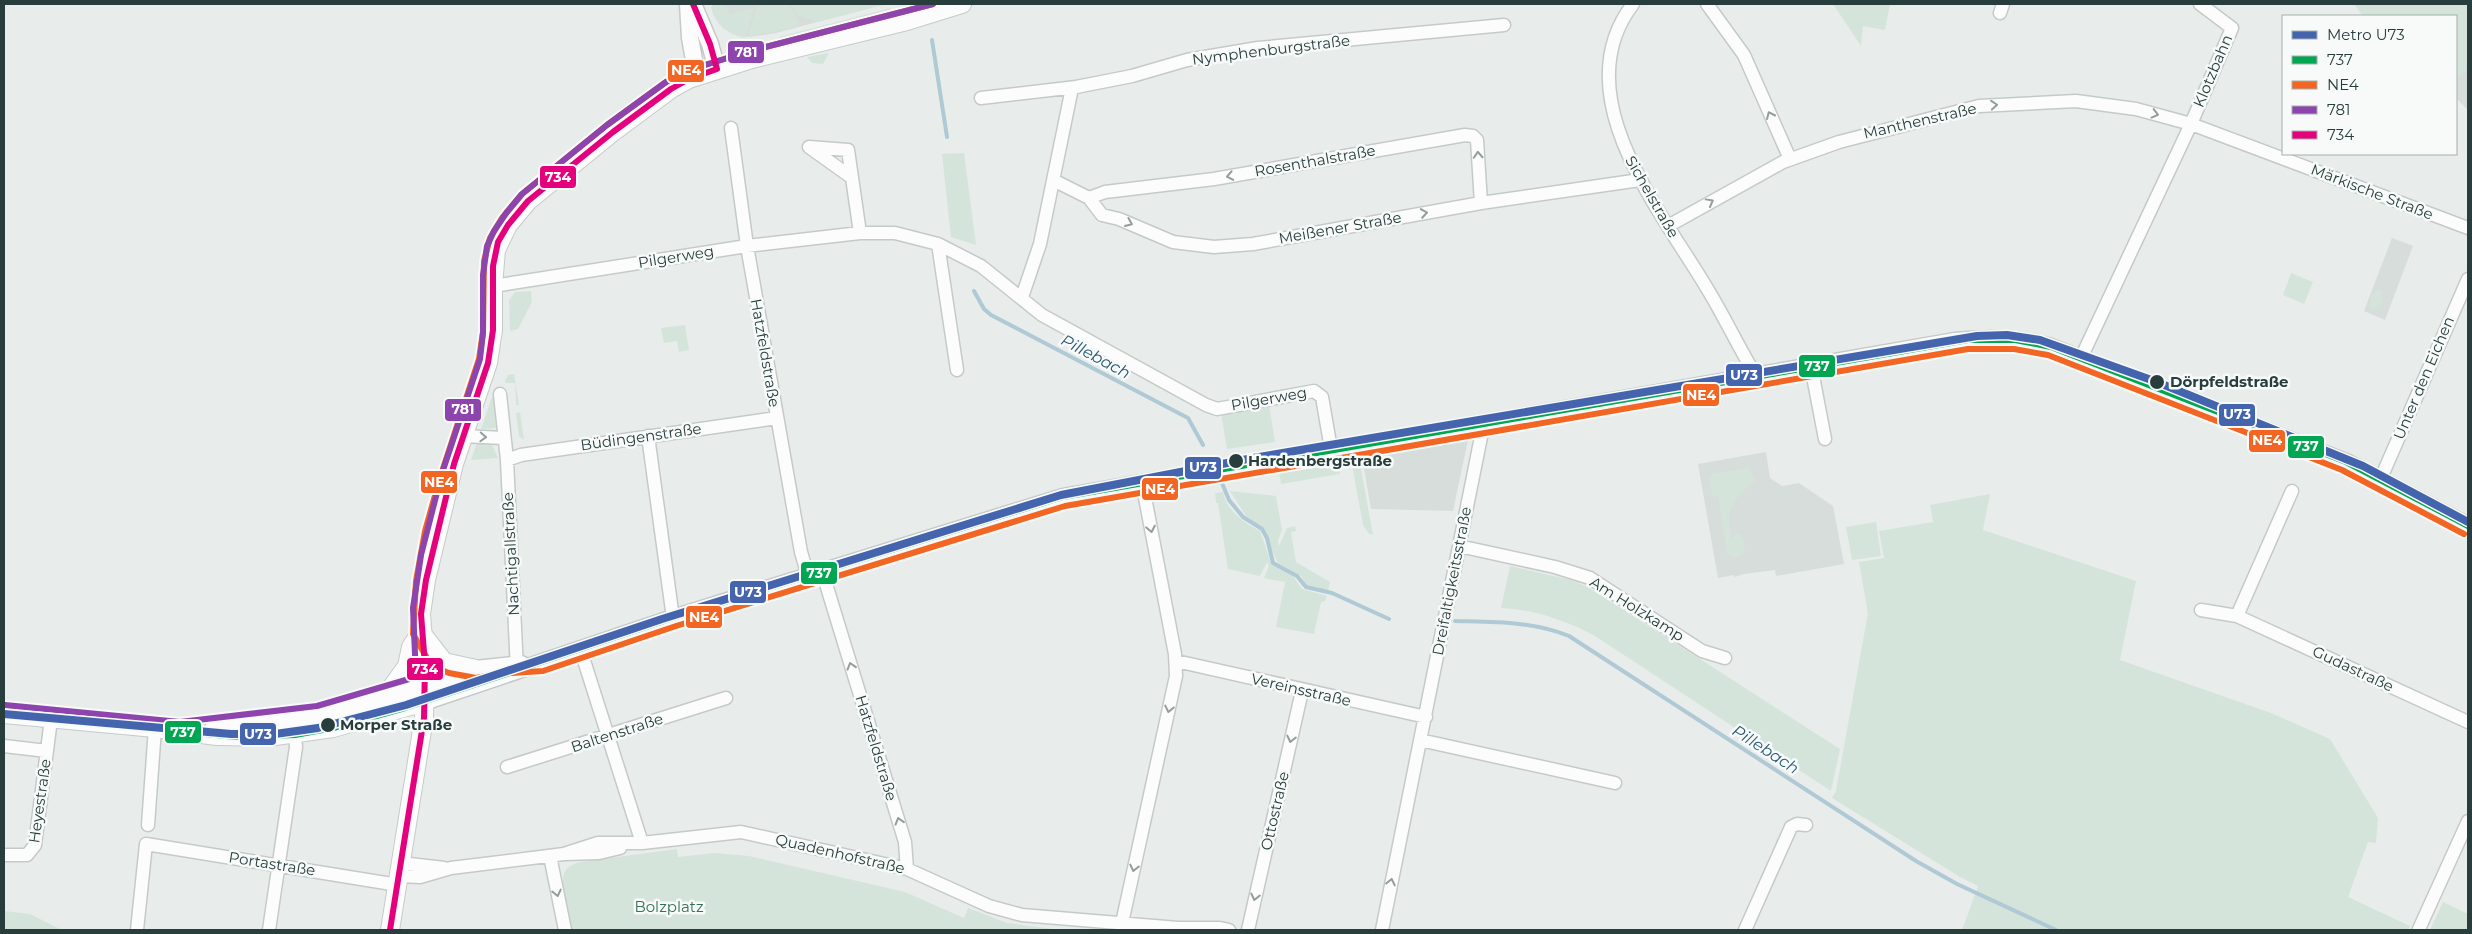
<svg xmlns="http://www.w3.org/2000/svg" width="2472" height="934" font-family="Montserrat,sans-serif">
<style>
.built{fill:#d7dddb}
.green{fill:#d4e4db}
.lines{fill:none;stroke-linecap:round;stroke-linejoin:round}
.stream{stroke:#afc9d5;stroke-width:4}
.minor-casing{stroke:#c5cac8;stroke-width:15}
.tertiary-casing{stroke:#c5cac8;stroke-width:19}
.secondary-casing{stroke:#c5cbc9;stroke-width:20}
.minor{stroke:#fcfcfc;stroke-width:12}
.tertiary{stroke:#fcfcfc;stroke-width:16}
.secondary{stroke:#fcfcfc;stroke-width:18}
.bus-1-casing{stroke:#f7faf9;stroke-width:10}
.bus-2-casing{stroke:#f7faf9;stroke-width:10}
.bus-3-casing{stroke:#f7faf9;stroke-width:10}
.bus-4-casing{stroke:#f7faf9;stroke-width:10}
.bus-1{stroke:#00a651;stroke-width:6}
.bus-2{stroke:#f26522;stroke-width:6}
.bus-3{stroke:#8e44ad;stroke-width:6}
.bus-4{stroke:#e5007d;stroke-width:6}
.metro-1-casing{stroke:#f7faf9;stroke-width:11}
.metro-1{stroke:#4465ad;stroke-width:8}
.oneway{stroke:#929d9c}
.stop-dot{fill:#273e3c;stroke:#f7faf9;stroke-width:2}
.labels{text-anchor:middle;stroke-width:5;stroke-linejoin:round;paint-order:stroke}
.street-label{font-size:15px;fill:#273e3c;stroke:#f7faf9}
.stop-label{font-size:15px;font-weight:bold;fill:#273e3c;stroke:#f7faf9;text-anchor:start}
.park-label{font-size:15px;fill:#367057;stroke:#f7faf9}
.water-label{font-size:16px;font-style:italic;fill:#285973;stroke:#f7faf9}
.line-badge{stroke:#f7faf9;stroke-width:2}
.badge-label{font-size:14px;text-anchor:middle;font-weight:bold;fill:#fff}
</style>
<rect width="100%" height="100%" fill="#e8edeb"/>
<path class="built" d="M 712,4 L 884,4 L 776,33 L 750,37 L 738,36 L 723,28 L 713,14 Z
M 2468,68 L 2468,110 L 2456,98 L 2456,77 Z
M 2392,238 L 2413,246 L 2385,320 L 2364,311 Z
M 1468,440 L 1453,511 L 1371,509 L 1362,457 Z
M 1766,452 L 1770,478 L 1782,486 L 1799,483 L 1833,506 L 1844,564 L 1776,576 L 1775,570 L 1744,574 L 1735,577 L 1734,575 L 1718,578 L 1698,464 Z"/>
<path class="green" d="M 717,4 L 727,7 L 730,14 L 754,8 L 745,38 C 728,34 715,25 711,7 Z
M 771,4 L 787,4 L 795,14 L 799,26 L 748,37 L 757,7 Z
M 791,4 L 887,4 L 818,22 L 798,15 Z
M 1833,4 L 1890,4 L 1885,30 L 1863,26 L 1861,46 Z
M 2354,4 L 2468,4 L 2468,68 L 2456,77 L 2456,16 L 2363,16 Z
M 891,8 L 886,14 L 779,40 L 779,37 Z
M 829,53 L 823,64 L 812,63 L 807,57 Z
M 964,153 L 976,245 L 951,237 L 942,154 Z
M 2291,273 L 2313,282 L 2304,304 L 2283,295 Z
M 2378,290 L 2381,291 L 2382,300 L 2378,308 L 2372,309 L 2370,306 L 2371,295 Z
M 531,291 L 532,302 L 518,329 L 510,331 L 509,300 L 515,292 Z
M 685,325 L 689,350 L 679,352 L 677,341 L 664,343 L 661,328 Z
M 514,374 L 519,405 L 516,405 L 515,383 L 506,383 L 505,381 L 508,375 Z
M 492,397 L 494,398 L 496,428 L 481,429 Z
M 1269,405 L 1275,442 L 1227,449 L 1221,413 Z
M 520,412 L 524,440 L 519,436 L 516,413 Z
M 477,442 L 492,445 L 498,458 L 471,460 Z
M 1359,458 L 1373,535 L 1369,534 L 1363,525 L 1351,459 Z
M 1338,462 L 1340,474 L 1281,484 L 1279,472 Z
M 1749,468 L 1756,480 C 1743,490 1729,502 1729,519 C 1728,527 1732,531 1730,539 L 1732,540 L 1734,535 L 1740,534 L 1745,545 L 1743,554 L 1735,558 L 1727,554 L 1718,496 L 1713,497 L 1709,477 L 1712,474 Z
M 1230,491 L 1276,496 L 1282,530 L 1278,541 L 1279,546 L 1287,528 L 1295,526 L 1296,531 L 1291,532 L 1296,562 L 1330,582 L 1328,591 L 1306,585 L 1301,576 L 1278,563 L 1270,547 L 1267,533 L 1246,516 Z
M 1223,492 C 1226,510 1245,524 1260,531 L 1271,563 L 1293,576 L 1302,589 L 1327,596 L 1325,601 L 1321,602 L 1314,634 L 1276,627 L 1285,582 L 1264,578 L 1269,566 L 1267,562 L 1260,576 L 1228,569 L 1218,503 L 1216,503 L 1215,493 Z
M 1990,494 L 1983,530 L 2136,581 L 2120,660 L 2271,713 L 2330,739 L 2378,818 L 2376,843 L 2368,842 L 2348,897 L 2410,926 L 2408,930 L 1962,930 L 1978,886 L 1960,877 L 1832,798 L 1836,791 L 1868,613 L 1859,562 L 1884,558 L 1879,531 L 1933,522 L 1930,505 Z
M 1876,522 L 1881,556 L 1852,560 L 1846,527 Z
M 1510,566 L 1571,580 L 1588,587 L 1840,749 L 1831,791 L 1595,636 C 1564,620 1536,610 1501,608 Z
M 677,849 L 678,857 L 715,853 L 749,856 L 905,892 L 964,918 L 968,908 L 1007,923 L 1061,930 L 570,930 L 560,882 L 563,881 C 563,869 569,865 580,862 Z
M 2443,902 L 2468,914 L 2468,930 L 2430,930 Z
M 4,911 L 30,914 L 62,930 L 4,930 Z"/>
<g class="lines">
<path class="stream" d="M 932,40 L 947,137
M 974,291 L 984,309 L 991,315 L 1188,418 L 1203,445
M 1222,483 L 1229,500 L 1243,517 L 1262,529 L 1267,538 L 1273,563 L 1297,576 L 1306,587 L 1332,593 L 1389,619
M 1455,621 C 1494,622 1532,621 1569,636 L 1916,861 L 1957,884 L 2056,930"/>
<defs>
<path id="minor" d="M 1633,4 C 1563,95 1662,212 1708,290 C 1725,318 1739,348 1756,376
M 1707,4 L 1744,55 L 1790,159
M 2000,13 L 2003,4
M 981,98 L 1076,87 L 1132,76 L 1187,60 L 1258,48 L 1504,25
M 731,128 L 747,246 L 801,552 L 808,576
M 851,177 L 809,147 L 848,150 L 860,233
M 1055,181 L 1089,198 L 1102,215 L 1119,219 L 1173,242 L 1214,247 L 1253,244 L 1481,203 L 1640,180
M 1089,198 L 1105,192 L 1214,179 L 1465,135 L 1473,136 L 1477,140 L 1481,203
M 1668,226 L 1783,162 L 1839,142 L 1979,106 L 2076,101 L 2136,109 L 2191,124 L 2468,228
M 938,244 L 957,370
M 493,286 L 747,246 L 860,233 L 895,233 L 938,244 L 981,266 L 1042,315 L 1206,405 L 1217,409 L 1314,391 L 1322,397 L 1331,449
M 1022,297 L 1040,244 L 1072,88
M 2081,358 L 2191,124 L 2232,28 L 2200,4
M 1811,366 L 1825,439
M 500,394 L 507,460 L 517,670
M 462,436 L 503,438
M 648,436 L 673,618
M 507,460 L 521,455 L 777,418
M 2381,478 L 2468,279
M 1459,546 L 1555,567 L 1590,578 L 1702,651 L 1725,658
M 822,571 L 905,842 L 907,869
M 2201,610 L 2237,616 L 2468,722
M 2237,616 L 2292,491
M 580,648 L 642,843
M 1176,661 L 1426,717
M 1420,740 L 1615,783
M 4,746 L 47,751
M 507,767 L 726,698
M 148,825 L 155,728
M 564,854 L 598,843 L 642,843 L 741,832 L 907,869 L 989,906 L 1022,915 L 1178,928 L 1220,928 L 1229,930
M 4,855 L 27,855 L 35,845 L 51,719
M 550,856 L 565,930
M 401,863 L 444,868
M 399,876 L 420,877 L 451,868 L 564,854 L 599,853 L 620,848
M 1122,923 L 1176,676 L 1175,654 L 1142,482
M 2419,929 L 2468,821
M 137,930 L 146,844 L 398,885
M 269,930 L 296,747 L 295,735
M 1248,930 L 1302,691
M 1382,930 L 1484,422
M 1745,930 L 1791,827 L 1797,824 L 1806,825"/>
<path id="tertiary" d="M 688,4 L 690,38 L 697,76
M 693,4 L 710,44 L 717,69
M 425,684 L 476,669 L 521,664
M 424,702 L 673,618 L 1063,497 L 1955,341 C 1989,338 2018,338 2051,347 L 2346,462 L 2468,526"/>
<path id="secondary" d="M 423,635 L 444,662 L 476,669
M 384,698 L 407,666 L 411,647 L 421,632
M 4,714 L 155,728 L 217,736 L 268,737 L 333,728 L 424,702
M 215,727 L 319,715 L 425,684
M 390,930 L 424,718 L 425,665 L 421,614 L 426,580 L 454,464 L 488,363 L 493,330 L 493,286 L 496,250 L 508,225 L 528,201 L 613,132 L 671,89 L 689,79 L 752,59 L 907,21 L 962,4"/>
</defs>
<use href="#minor" class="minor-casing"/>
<use href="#tertiary" class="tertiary-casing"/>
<use href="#secondary" class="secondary-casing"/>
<use href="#minor" class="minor"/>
<use href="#tertiary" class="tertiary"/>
<use href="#secondary" class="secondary"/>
<defs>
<path id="bus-1" d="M 4,714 L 236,737 L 295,735 L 333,728 L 405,708 L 673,618 L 1063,497 L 1968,340 L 2015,340 L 2051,347 L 2346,462 L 2468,526"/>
<path id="bus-2" d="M 933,4 L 750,51 L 685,71 L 666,82 L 607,125 L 522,194 L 502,218 L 490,238 L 484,261 L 483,332 L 479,359 L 439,481 L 425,531 L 416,581 L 413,634 L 427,658 L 439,669 L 449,673 L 476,678 L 496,674 L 543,671 L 676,626 L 1065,506 L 1968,349 L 2014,349 L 2048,355 L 2342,470 L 2464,534"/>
<path id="bus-3" d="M 5,705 L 180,722 L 317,706 L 416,677 L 413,608 L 421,555 L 442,473 L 480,359 L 483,333 L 483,275 L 487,246 L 494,231 L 507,212 L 522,194 L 607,125 L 666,82 L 686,71 L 750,51 L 933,4"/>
<path id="bus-4" d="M 390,930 L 424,718 L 425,665 L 421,614 L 426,580 L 454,464 L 488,363 L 493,330 L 493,266 L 498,242 L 508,225 L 528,201 L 613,132 L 671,89 L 689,79 L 717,69 L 710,44 L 693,4"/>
</defs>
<use href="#bus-1" class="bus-1-casing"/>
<use href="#bus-2" class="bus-2-casing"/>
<use href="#bus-3" class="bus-3-casing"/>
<use href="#bus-4" class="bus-4-casing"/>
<use href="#bus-1" class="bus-1"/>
<use href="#bus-2" class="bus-2"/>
<use href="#bus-3" class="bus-3"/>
<use href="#bus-4" class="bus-4"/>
<defs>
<path id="metro-1" d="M 4,714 L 231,734 L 275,734 L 318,728 L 406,705 L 662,619 L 1061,495 L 1253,458 L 1977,336 L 2007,335 L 2040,340 L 2157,382 L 2363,466 L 2468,522"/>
</defs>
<use href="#metro-1" class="metro-1-casing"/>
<use href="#metro-1" class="metro-1"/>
</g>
<defs><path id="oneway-chevron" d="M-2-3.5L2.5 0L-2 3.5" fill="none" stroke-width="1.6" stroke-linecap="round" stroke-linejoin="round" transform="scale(1.25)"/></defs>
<g class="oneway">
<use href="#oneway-chevron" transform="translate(1994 105) rotate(-5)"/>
<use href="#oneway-chevron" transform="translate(2155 114) rotate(15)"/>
<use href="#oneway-chevron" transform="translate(1770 115) rotate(-114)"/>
<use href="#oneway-chevron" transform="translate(1478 155) rotate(-93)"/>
<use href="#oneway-chevron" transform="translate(1230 176) rotate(169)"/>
<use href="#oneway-chevron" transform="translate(1710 202) rotate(-29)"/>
<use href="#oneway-chevron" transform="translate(1424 213) rotate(-9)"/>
<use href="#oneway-chevron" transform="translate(1129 223) rotate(23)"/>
<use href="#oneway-chevron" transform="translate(483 437) rotate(3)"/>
<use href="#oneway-chevron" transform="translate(1151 529) rotate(79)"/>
<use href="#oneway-chevron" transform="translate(851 666) rotate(-107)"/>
<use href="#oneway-chevron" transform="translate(1169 709) rotate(102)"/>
<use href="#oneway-chevron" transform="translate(1291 739) rotate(103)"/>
<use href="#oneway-chevron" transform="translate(899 821) rotate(-107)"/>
<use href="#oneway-chevron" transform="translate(1134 868) rotate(103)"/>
<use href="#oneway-chevron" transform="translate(1391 882) rotate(-78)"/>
<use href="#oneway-chevron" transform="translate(557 893) rotate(77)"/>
<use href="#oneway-chevron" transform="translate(1255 897) rotate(103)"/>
</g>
<g class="stop-dot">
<circle cx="2157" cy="382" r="8"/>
<circle cx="1236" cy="461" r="8"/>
<circle cx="328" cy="725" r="8"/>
</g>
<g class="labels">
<g class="street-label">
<text transform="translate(1271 50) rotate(-7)" y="5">Nymphenburgstraße</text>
<text transform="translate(2213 71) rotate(-67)" y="5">Klotzbahn</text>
<text transform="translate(1920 121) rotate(-13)" y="5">Manthenstraße</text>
<text transform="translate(1315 161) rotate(-10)" y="5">Rosenthalstraße</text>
<text transform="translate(2372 192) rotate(21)" y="5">Märkische Straße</text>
<text transform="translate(1652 197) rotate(60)" y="5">Sichelstraße</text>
<text transform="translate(1340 228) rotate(-10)" y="5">Meißener Straße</text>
<text transform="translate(676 257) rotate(-9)" y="5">Pilgerweg</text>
<text transform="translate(765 353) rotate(80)" y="5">Hatzfeldstraße</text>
<text transform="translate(2424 378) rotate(-67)" y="5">Unter den Eichen</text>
<text transform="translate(1269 399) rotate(-10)" y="5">Pilgerweg</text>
<text transform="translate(641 437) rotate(-8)" y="5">Büdingenstraße</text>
<text transform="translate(511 554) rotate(-93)" y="5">Nachtigallstraße</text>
<text transform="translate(1452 581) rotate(-79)" y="5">Dreifaltigkeitsstraße</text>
<text transform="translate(1637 609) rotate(32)" y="5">Am Holzkamp</text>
<text transform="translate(2353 669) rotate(25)" y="5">Gudastraße</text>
<text transform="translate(1301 690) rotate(13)" y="5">Vereinsstraße</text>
<text transform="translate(617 733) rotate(-18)" y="5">Baltenstraße</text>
<text transform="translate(876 748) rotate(73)" y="5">Hatzfeldstraße</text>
<text transform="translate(40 801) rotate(-82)" y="5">Heyestraße</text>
<text transform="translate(1275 811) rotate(-77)" y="5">Ottostraße</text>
<text transform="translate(840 854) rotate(13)" y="5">Quadenhofstraße</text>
<text transform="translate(272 864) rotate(9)" y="5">Portastraße</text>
</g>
<g class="stop-label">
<text x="2170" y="387">Dörpfeldstraße</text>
<text x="1248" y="466">Hardenbergstraße</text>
<text x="340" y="730">Morper Straße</text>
</g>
<g class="park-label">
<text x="669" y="912">Bolzplatz</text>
</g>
<g class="water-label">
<text transform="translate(1096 356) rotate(28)" y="6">Pillebach</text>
<text transform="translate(1766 749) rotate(33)" y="6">Pillebach</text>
</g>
</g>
<g class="line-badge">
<rect x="727" y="40" width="38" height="24" rx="5" fill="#8e44ad"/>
<rect x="667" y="59" width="38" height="24" rx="5" fill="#f26522"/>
<rect x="539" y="165" width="38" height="24" rx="5" fill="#e5007d"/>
<rect x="1798" y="354" width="38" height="24" rx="5" fill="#00a651"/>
<rect x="1725" y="363" width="38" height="24" rx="5" fill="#4465ad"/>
<rect x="1682" y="383" width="38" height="24" rx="5" fill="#f26522"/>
<rect x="444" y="398" width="38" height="24" rx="5" fill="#8e44ad"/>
<rect x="2218" y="403" width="38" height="24" rx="5" fill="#4465ad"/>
<rect x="2248" y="429" width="38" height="24" rx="5" fill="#f26522"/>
<rect x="2287" y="435" width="38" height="24" rx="5" fill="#00a651"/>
<rect x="1184" y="456" width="38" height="24" rx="5" fill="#4465ad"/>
<rect x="420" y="470" width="38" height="24" rx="5" fill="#f26522"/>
<rect x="1141" y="477" width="38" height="24" rx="5" fill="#f26522"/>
<rect x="800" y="561" width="38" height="24" rx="5" fill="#00a651"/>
<rect x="729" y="580" width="38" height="24" rx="5" fill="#4465ad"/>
<rect x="685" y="605" width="38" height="24" rx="5" fill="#f26522"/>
<rect x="406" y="657" width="38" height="24" rx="5" fill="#e5007d"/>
<rect x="164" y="720" width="38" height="24" rx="5" fill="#00a651"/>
<rect x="239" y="722" width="38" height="24" rx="5" fill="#4465ad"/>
</g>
<g class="badge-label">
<text x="746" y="57">781</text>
<text x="686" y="75">NE4</text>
<text x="558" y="182">734</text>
<text x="1817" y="371">737</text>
<text x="1744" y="380">U73</text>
<text x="1701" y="400">NE4</text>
<text x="463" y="414">781</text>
<text x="2237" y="419">U73</text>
<text x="2267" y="445">NE4</text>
<text x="2306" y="451">737</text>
<text x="1203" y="472">U73</text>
<text x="439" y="487">NE4</text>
<text x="1160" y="494">NE4</text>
<text x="819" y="578">737</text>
<text x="748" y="597">U73</text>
<text x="704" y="622">NE4</text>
<text x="425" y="674">734</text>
<text x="183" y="737">737</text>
<text x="258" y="739">U73</text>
</g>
<rect width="2472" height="934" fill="none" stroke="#273e3c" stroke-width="10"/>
<rect x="2282" y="15" width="175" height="140" fill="#f7faf9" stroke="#a4afad"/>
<rect x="2292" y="31" width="25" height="8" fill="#4465ad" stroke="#a4afad"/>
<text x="2327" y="40" font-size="15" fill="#273e3c">Metro U73</text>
<rect x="2292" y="56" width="25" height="8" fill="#00a651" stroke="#a4afad"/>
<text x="2327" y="65" font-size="15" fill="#273e3c">737</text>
<rect x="2292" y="81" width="25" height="8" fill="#f26522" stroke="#a4afad"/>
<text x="2327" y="90" font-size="15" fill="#273e3c">NE4</text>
<rect x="2292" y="106" width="25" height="8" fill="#8e44ad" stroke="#a4afad"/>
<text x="2327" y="115" font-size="15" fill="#273e3c">781</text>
<rect x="2292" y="131" width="25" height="8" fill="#e5007d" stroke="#a4afad"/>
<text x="2327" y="140" font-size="15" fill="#273e3c">734</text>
</svg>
